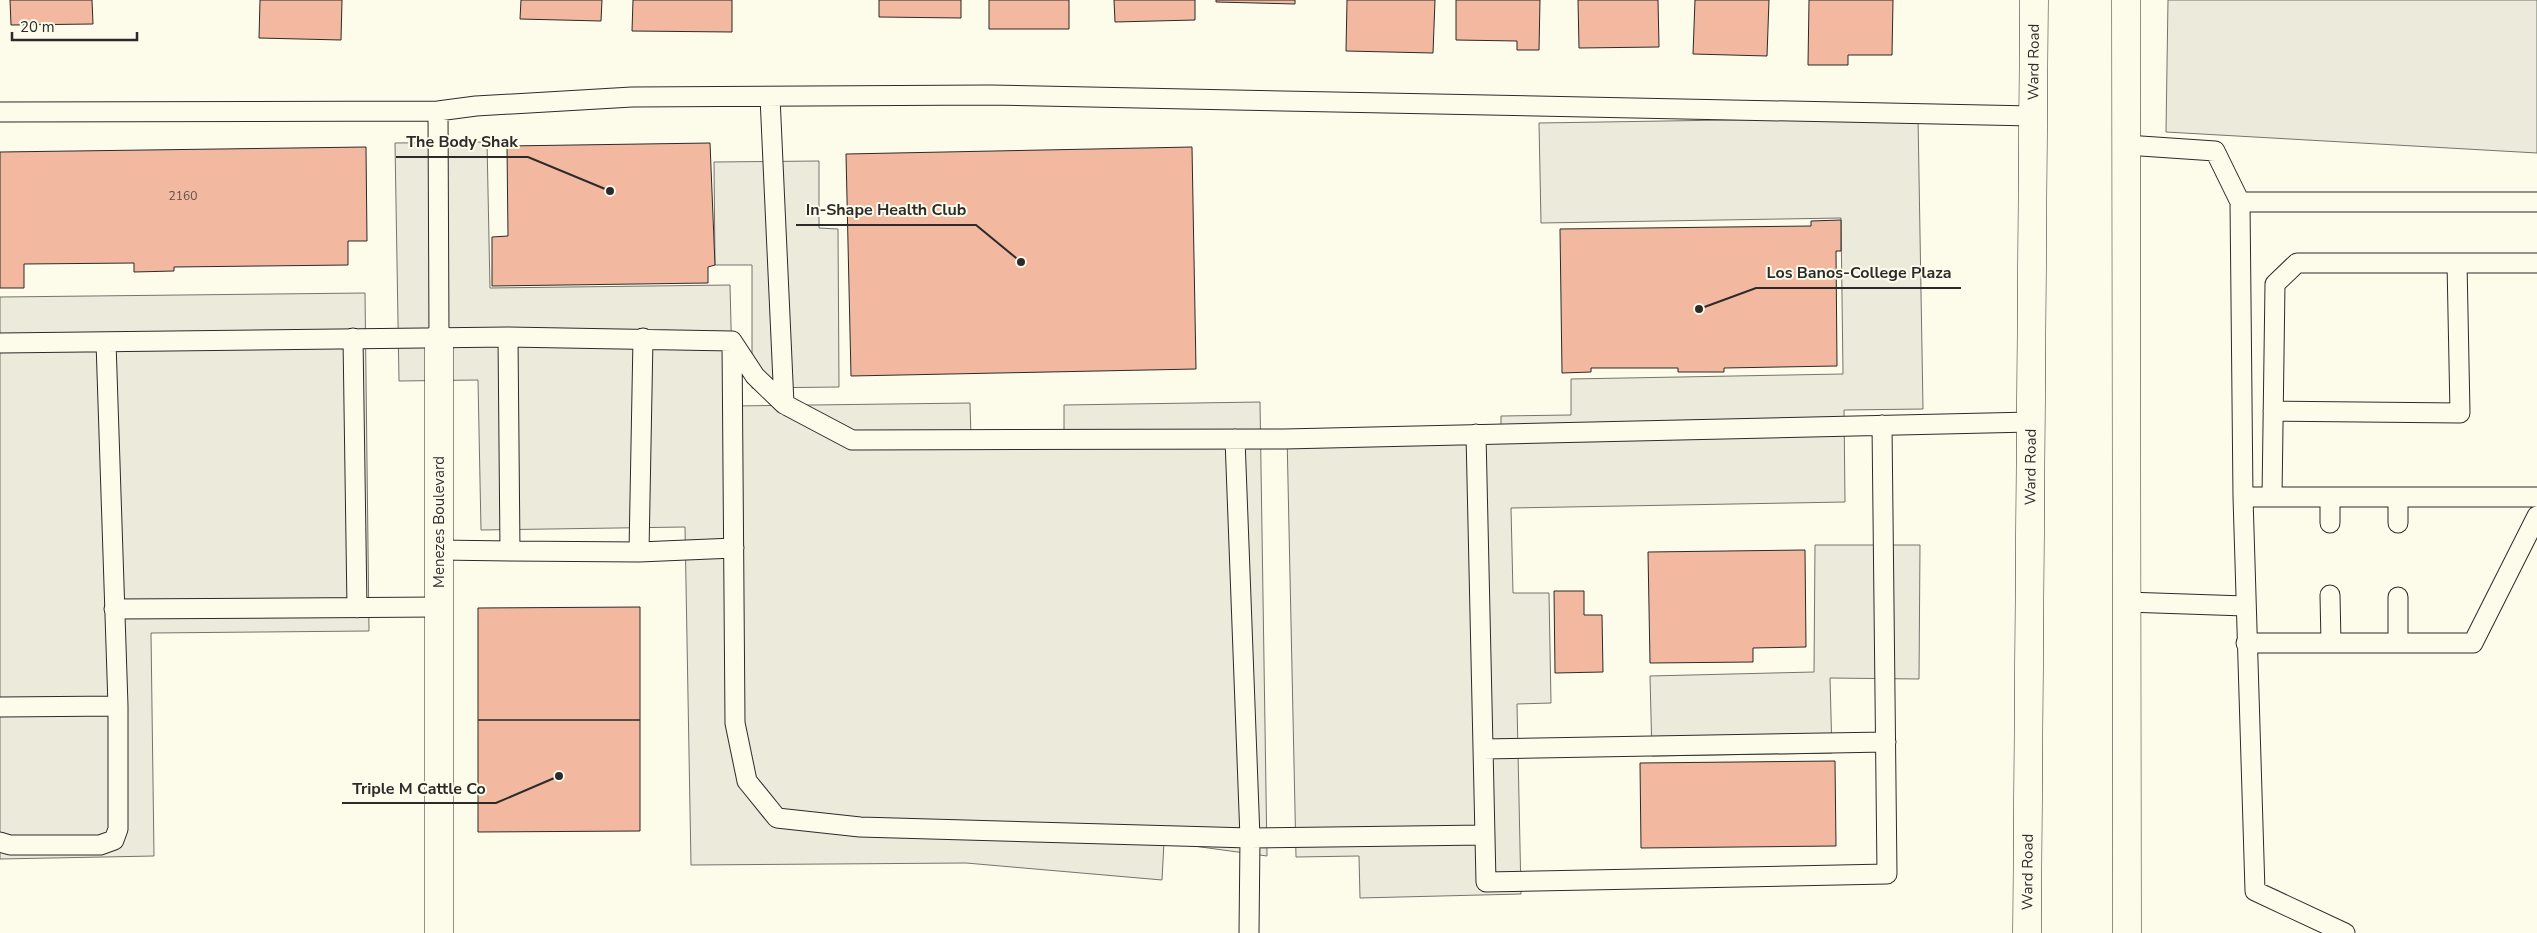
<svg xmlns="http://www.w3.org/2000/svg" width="2537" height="933" font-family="'Nunito Sans',sans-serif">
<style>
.green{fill:#ecebdb;stroke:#74746e}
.parking{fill:#eceadb;stroke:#74746e}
.building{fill:#f2b8a0;stroke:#2b2b2b}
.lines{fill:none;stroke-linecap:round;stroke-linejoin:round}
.service-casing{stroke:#2b2b2b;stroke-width:21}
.minor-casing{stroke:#2b2b2b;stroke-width:29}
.service{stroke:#fdfbea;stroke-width:19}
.minor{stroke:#fdfbea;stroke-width:28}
.labels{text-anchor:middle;stroke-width:4;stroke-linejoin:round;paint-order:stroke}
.number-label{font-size:12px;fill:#5d4e48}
.street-label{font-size:15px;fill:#2b2b2b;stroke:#fdfbea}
.leader{fill:none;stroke:#2b2b2b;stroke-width:2}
.callout-dot{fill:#2b2b2b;stroke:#fdfbea;stroke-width:2}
.callout-label{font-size:16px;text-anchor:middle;font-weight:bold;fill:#2b2b2b;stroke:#fdfbea;stroke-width:4;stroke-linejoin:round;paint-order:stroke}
</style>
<rect width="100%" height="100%" fill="#fdfbea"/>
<path class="green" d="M 2168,0 L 2537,0 L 2537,153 L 2166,132 Z"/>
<path class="parking" d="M 1918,117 L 1923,409 L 1844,410 L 1845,502 L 1511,508 L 1513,593 L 1549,593 L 1551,703 L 1517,704 L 1521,894 L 1360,898 L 1359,856 L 1296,857 L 1287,434 L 1501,429 L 1501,416 L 1571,415 L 1571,379 L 1843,374 L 1841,218 L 1541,223 L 1539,123 Z
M 487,142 L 490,288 L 730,285 L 733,406 L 970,403 L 971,439 L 1064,437 L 1064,405 L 1260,402 L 1267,856 L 1164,842 L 1162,880 L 966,863 L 691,865 L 685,527 L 481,530 L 478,380 L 399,381 L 395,143 Z
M 819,161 L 819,228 L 838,229 L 839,387 L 752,388 L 752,265 L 715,265 L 714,162 Z
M 365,293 L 369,631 L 151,633 L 154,856 L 0,859 L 0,297 Z
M 1815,545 L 1920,545 L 1919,679 L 1830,678 L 1832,753 L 1652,756 L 1650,676 L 1814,672 Z"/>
<path class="building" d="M 10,0 L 92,0 L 93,24 L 11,25 Z
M 260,0 L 342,0 L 341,40 L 259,38 Z
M 521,0 L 602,0 L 601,21 L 520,19 Z
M 633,0 L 732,0 L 732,32 L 632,31 Z
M 879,0 L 961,0 L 961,18 L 879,17 Z
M 989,0 L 1069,0 L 1069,29 L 989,29 Z
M 1114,0 L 1195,0 L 1195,20 L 1115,22 Z
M 1216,0 L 1295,0 L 1295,4 L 1216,2 Z
M 1347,0 L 1435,0 L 1433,53 L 1346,51 Z
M 1456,0 L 1540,0 L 1539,50 L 1517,50 L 1517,41 L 1456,40 Z
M 1578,0 L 1658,0 L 1659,47 L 1579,48 Z
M 1695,0 L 1769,0 L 1767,56 L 1693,54 Z
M 1809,0 L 1893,0 L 1892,55 L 1848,55 L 1848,65 L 1808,65 Z
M 710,143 L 715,265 L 708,267 L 708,283 L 492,286 L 492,237 L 508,236 L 507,146 Z
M 366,147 L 367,241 L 348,241 L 348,265 L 174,267 L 174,271 L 134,272 L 134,263 L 24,264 L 24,288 L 0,288 L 0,152 Z
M 1192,147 L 1196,369 L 851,376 L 846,154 Z
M 1841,220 L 1841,251 L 1836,251 L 1837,366 L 1724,368 L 1724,372 L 1678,372 L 1678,368 L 1591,368 L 1591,372 L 1562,373 L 1560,229 L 1811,226 L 1811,221 Z
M 1805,550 L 1806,647 L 1753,648 L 1753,662 L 1650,663 L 1648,552 Z
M 1554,591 L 1584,591 L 1584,615 L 1602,615 L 1603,672 L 1555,673 Z
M 640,607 L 640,720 L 478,720 L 478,608 Z
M 478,720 L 640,720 L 640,831 L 478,832 Z
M 1835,761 L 1836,846 L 1641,848 L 1640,763 Z"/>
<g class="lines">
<defs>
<path id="service" d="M 770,97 L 784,404
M 438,111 L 439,338
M 0,112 L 438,111 L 476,106 L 632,97 L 990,95 L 2033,116
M 2126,145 L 2215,151 L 2240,202 L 2243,497 L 2255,891 L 2345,933
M 2240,202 L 2537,202
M 508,337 L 510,551 L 639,552 L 643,338
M 353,338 L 357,608
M 732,341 L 735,723 L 747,781 L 777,818 L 860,827 L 1250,838 L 1485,835
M 106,342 L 118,706
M 0,343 L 508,337 L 732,341 L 755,376 L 784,404 L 852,440 L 1284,439 L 2031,422
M 2273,411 L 2460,413 L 2457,263
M 1476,434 L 1486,882 L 1887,874 L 1882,425
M 1235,439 L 1250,838 L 1249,933
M 2243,497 L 2537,497
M 2272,497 L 2275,284 L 2297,263 L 2537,263
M 2330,497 L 2330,523
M 2398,497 L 2398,523
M 439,550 L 510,551
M 639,552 L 734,548
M 2330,595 L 2331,643
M 2398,597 L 2398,643
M 2126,602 L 2245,606
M 114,609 L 439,607
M 2246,643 L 2473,643 L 2537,516
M 0,707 L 118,706 L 118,829 L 114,840 L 100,845 L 10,845 L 0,842
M 1483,749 L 1886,742"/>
<g id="minor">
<path d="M 2126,0 L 2127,933"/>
<path d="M 439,338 L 439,933"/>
<path id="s1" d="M 2027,933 L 2034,0"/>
</g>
</defs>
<use href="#service" class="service-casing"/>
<use href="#minor" class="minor-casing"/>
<use href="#service" class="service"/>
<use href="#minor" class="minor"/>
</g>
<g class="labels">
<g class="number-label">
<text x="183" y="200">2160</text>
</g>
<g class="street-label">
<text dy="5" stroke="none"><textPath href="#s1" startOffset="871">Ward Road</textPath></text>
<text dy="5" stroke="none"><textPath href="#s1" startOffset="466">Ward Road</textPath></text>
<text transform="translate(439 522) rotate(-90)" y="5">Menezes Boulevard</text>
<text dy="5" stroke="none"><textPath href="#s1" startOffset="61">Ward Road</textPath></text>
</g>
</g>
<path class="leader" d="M610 191L528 157H396M1021 262L976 225H796M1699 309L1756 288H1961M559 776L496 803H342"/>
<g class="callout-dot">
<circle cx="610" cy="191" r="5"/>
<circle cx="1021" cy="262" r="5"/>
<circle cx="1699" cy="309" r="5"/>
<circle cx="559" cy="776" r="5"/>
</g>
<g class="callout-label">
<text x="462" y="147">The Body Shak</text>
<text x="886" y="215">In-Shape Health Club</text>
<text x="1859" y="278">Los Banos-College Plaza</text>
<text x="419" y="794">Triple M Cattle Co</text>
</g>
<path d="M12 32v8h125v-8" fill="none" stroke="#2b2b2b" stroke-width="2.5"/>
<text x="20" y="32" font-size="15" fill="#2b2b2b" stroke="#fdfbea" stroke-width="4" paint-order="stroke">20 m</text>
</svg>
